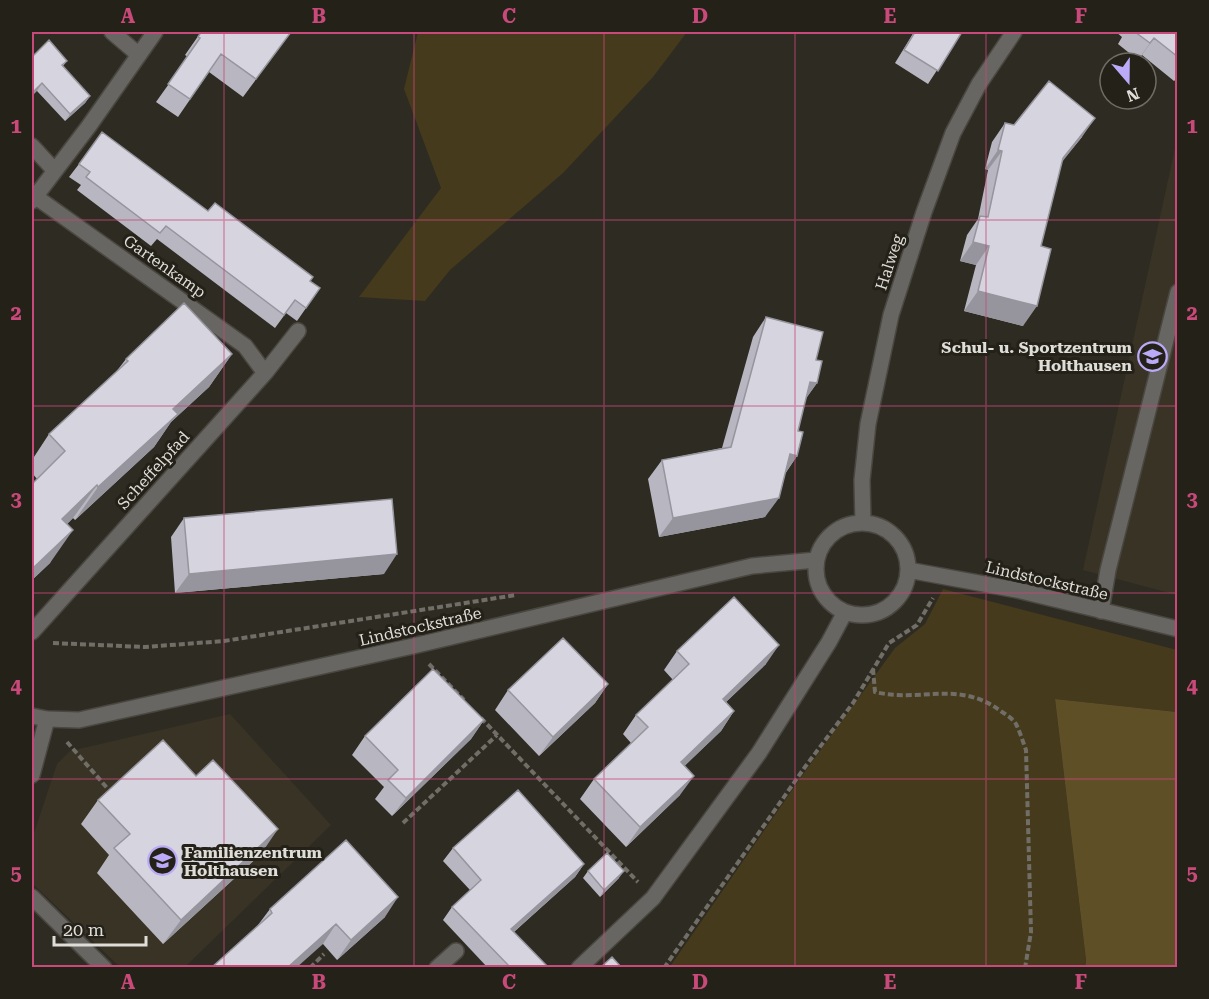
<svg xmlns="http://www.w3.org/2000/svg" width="1209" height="999" font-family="'Roboto Serif',serif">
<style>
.built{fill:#393325}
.green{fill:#453a1b}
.forest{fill:#5e4f27}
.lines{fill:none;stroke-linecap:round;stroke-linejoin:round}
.minor-casing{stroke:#4a4740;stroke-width:18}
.path{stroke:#716e67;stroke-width:4;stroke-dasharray:6 3;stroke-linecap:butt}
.minor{stroke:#676662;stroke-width:15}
.wall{fill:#b8b6c0}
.shaded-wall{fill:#96949c}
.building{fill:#d6d4df;stroke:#96949c;stroke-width:1.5}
.grid{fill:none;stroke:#c9497a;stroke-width:1.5;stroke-opacity:0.55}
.labels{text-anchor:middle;stroke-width:6;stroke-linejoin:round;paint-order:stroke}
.street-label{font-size:16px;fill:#dfddd8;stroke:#242119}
.poi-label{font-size:16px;font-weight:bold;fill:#dfddd8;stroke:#242119;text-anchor:end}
.neatline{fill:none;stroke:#c9497a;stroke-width:2}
.grid-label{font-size:20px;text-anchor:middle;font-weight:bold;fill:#c9497a}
</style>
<rect width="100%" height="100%" fill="#2e2b23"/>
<path class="built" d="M 1177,139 L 1177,595 L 1083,570 Z
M 230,714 L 331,825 L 185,967 L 120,967 L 32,883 L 32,839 L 57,764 L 70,751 Z"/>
<path class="green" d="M 418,32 L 687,32 L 653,77 L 563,173 L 450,270 L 425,301 L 359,297 L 441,188 L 404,89 Z
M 943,589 L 1177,650 L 1177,712 L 1055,699 L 1086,960 L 1084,967 L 669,968 L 806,770 L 895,648 L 925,624 Z"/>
<path class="forest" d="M 1055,699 L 1177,712 L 1177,967 L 1085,967 L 1086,960 Z"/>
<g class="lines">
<defs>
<path id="minor" d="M 112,32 L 139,55
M 32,146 L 55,171
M 36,197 L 245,346 L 265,373
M 32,201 L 89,126 L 155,32
M816 569a46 46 0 1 1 92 0a46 46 0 1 1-92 0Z
M 863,523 L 862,480 L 868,424 L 891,315 L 924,212 L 953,133 L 979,84 L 1014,32
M 908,570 L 1017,590 L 1178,629
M 1101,611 L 1108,570 L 1178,292
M 32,632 L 265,373 L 298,331
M 32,716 L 47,719 L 79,720 L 413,646 L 752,566 L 816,560
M 32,775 L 47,719
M 32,897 L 104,968
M 437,968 L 456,951
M 579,968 L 653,898 L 759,753 L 829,642 L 845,612"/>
</defs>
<use href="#minor" class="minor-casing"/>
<path class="path" d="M 53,643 L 145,647 L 224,641 L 516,595
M 429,664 L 464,700
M 873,669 L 875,692 C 921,703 959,679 1002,712 C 1007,715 1013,719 1016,724 C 1020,732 1023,742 1026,750 L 1031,932 L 1025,968
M 481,718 L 638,882
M 67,742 L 108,789
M 403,823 L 497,735
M 310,968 L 324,954
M 664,968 L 805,767 L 853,703 L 889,643 L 917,625 L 933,598"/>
<use href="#minor" class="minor"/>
</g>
<path class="wall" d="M 201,32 L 291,32 L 243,97 L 209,72 L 178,117 L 156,102 L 188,57 L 185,55 Z
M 914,32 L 962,32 L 928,84 L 895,63 Z
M 1116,32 L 1178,32 L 1178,78 L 1174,81 L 1142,55 L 1138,60 L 1118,44 L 1122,37 Z
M 32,57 L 67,61 L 63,66 L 90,96 L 85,103 L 65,121 L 37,91 Z
M 1005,123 L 1082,137 L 1062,161 L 1041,246 L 1023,326 L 964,311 L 976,265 L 960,261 L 967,235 L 978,219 L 988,170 L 985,169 L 992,142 Z
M 79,164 L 208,211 L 320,288 L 297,321 L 286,313 L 275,328 L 157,239 L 151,246 L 77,190 L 81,185 L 69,177 Z
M 766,317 L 816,360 L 817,383 L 806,398 L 798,431 L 797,456 L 785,474 L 765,517 L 659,537 L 648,479 L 662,460 L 722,448 L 753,337 Z
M 232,354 L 209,387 L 171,422 L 154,447 L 75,520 L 73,518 L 67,524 L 50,563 L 32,580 L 32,484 L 37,479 L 32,473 L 32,460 L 49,434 L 116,372 L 126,359 Z
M 184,518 L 384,574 L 175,593 L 171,537 Z
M 677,651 L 766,664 L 726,702 L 734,711 L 721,731 L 684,766 L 680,795 L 626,847 L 580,799 L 594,779 L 631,743 L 623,734 L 636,715 L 673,680 L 664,670 Z
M 608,684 L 595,703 L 539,756 L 495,710 L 508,690 Z
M 484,720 L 471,739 L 392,816 L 375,799 L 384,787 L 352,755 L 365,736 Z
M 98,800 L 261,854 L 163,944 L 97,873 L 109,855 L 81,824 Z
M 453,848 L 584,864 L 575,877 L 514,932 L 549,968 L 488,968 L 443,920 L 452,907 L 470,890 L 443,861 Z
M 588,871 L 619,878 L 600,897 L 583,878 Z
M 270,909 L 385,917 L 337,960 L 323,944 L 258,925 Z"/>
<path class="shaded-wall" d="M 1154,38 L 1142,55 L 1138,60 L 1150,43 Z
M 42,83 L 37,91 L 32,96 L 32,93 Z
M 90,96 L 85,103 L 65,121 L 70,114 Z
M 1095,118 L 1082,137 L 1050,177 L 1063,158 Z
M 998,150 L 1002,151 L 988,170 L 985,169 Z
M 973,242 L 989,246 L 976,265 L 960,261 Z
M 978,291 L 1037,306 L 1023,326 L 964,311 Z
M 232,354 L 209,387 L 171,422 L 154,447 L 75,520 L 98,487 L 173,409 Z
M 810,382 L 817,383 L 803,403 Z
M 790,454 L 797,456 L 784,475 Z
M 97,485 L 73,518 L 39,552 L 62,519 Z
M 779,498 L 765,517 L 659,537 L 673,518 Z
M 73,530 L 50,563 L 32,580 L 32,569 Z
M 397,554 L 384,574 L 175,593 L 189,574 Z
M 779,645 L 766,664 L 709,718 L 723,699 Z
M 608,684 L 595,703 L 539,756 L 553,737 Z
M 734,711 L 721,731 L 668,782 L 681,762 Z
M 484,720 L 471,739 L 392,816 L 406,798 Z
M 694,776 L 680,795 L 626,847 L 640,827 Z
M 278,829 L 261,854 L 163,944 L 181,920 Z
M 584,864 L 575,877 L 502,942 L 511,929 Z
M 624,871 L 619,878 L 600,897 L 604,890 Z
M 398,897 L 385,917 L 337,960 L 351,940 Z
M 336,924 L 323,944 L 296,968 L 287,968 Z"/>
<path class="building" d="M 201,32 L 291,32 L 256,79 L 221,54 L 190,99 L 168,84 L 200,38 L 198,37 Z
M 915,32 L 962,32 L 938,71 L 904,50 Z
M 1135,32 L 1178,32 L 1178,57 L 1154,38 L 1150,43 Z
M 49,40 L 67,61 L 62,65 L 90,96 L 70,114 L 42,83 L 32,93 L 32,57 Z
M 1049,81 L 1095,118 L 1063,158 L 1041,246 L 1051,249 L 1037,306 L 978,291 L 989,246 L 973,242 L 980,216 L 988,217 L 1002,151 L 998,150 L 1005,123 L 1014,125 Z
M 102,132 L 208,211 L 215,203 L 313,277 L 310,281 L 320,288 L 306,308 L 295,300 L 284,315 L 166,226 L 160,233 L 86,177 L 90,172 L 79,164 Z
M 184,303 L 232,354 L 173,409 L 178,414 L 98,487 L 97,485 L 62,519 L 73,530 L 32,569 L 32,484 L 65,451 L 49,434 L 128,361 L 126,359 Z
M 766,317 L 823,332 L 816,360 L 822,361 L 817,383 L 810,382 L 798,431 L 803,432 L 797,456 L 790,454 L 779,498 L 673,518 L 662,460 L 731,447 Z
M 392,499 L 397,554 L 189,574 L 184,518 Z
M 734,597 L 779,645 L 723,699 L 734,711 L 681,762 L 694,776 L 640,827 L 594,779 L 648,727 L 636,715 L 689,664 L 677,651 Z
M 563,638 L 608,684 L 553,737 L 508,690 Z
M 433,669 L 484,720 L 406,798 L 388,780 L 398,770 L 365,736 Z
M 163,740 L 196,776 L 213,760 L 278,829 L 181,920 L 114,848 L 130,834 L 98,800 Z
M 518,790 L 584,864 L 511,929 L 549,968 L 511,968 L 452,907 L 481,880 L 453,848 Z
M 346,840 L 398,897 L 351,940 L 336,924 L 287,968 L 211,968 L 272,913 L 270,909 Z
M 607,853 L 624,871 L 604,890 L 588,871 Z
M 612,957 L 622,968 L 600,968 Z"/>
<path class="grid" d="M 224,32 L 224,968M 414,32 L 414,968M 604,32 L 604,968M 795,32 L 795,968M 986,32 L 986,968M 32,220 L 1178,220M 32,406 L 1178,406M 32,593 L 1178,593M 32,779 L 1178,779"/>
<defs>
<symbol id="school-ring" viewBox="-11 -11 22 22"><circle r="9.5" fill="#242119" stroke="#baaaf7" stroke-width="1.5"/><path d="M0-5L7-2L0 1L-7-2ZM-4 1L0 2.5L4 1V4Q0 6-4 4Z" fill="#baaaf7"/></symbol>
</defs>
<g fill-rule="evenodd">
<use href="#school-ring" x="1136" y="340" width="33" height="33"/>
<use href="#school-ring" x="146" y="844" width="33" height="33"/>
</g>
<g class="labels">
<g class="street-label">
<text transform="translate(889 262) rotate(-72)" y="6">Halweg</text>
<text transform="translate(165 266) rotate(35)" y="6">Gartenkamp</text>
<text transform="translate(153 470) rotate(-48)" y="6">Scheffelpfad</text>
<text transform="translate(1047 580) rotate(13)" y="6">Lindstockstraße</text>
<text transform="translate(420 626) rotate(-13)" y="6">Lindstockstraße</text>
</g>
<g class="poi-label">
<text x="1132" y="353">Schul- u. Sportzentrum<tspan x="1132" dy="18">Holthausen</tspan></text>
<text x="184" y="858" text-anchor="start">Familienzentrum<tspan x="184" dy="18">Holthausen</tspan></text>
</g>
</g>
<rect width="1209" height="999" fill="none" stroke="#242119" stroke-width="66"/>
<g transform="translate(1128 81) rotate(160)"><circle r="28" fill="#242119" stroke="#6f6c65" stroke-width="1.5"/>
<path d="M0-4.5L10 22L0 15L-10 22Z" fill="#baaaf7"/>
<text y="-9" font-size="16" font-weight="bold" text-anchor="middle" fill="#dfddd8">N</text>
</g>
<path d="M54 936v9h92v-9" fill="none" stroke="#dfddd8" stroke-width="3"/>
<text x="63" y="936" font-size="18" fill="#dfddd8" stroke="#242119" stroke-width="4.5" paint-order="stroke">20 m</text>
<rect x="33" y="33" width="1143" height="933" class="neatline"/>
<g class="grid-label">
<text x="128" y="23">A</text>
<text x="319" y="23">B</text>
<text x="509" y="23">C</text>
<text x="700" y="23">D</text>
<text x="890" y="23">E</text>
<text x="1081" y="23">F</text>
<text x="16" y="133">1</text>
<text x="1192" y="133">1</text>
<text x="16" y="320">2</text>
<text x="1192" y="320">2</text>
<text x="16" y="506">3</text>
<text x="1192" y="506">3</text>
<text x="16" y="693">4</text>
<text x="1192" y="693">4</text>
<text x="16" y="880">5</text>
<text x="1192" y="880">5</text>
<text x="128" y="989">A</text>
<text x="319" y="989">B</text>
<text x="509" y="989">C</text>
<text x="700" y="989">D</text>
<text x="890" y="989">E</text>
<text x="1081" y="989">F</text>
</g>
</svg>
